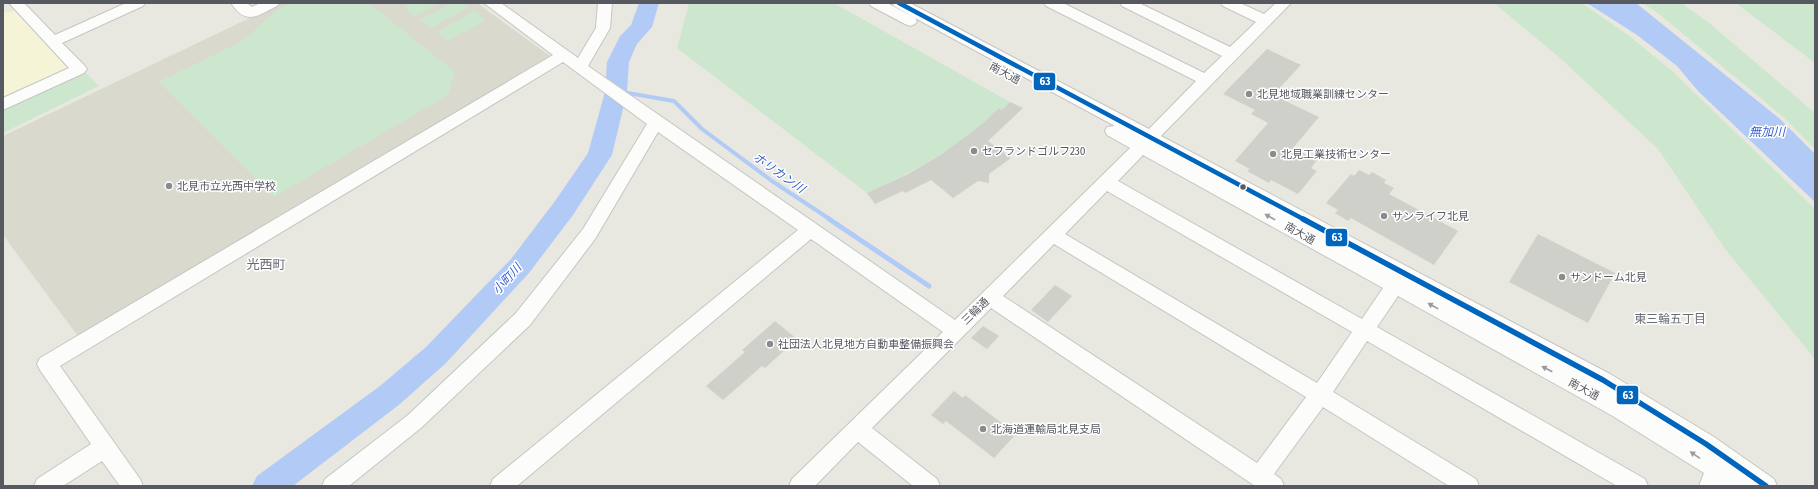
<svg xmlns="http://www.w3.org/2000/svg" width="1818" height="489" font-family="'Fira Sans Condensed','Noto Sans JP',sans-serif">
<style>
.commercial{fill:#f5f4d7}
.education{fill:#d9d9ce}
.green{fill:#cde7cf}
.water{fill:#b2cbf6}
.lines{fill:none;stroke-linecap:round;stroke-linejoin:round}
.stream-far1{stroke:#b2cbf6;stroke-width:4}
.stream{stroke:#b2cbf6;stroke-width:5}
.river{fill:#b2cbf6;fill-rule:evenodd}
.building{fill:#d0d0cb}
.minor-casing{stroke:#c5c5c5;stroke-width:2}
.minor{fill:#fcfcfa;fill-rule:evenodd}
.bus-1-far1-casing{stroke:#fff;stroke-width:7}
.bus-1-casing{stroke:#fff;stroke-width:8}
.bus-1-far1{stroke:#0065bd;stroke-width:4.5}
.bus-1{stroke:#0065bd;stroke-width:5.5}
.oneway{fill:#999a9e}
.poi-dot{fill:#8a8b8d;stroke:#fff;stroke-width:1.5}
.bus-dot{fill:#575961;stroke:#fff;stroke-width:1.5}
.labels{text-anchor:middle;stroke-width:3;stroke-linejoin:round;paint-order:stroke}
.street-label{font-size:11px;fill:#575961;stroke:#fff}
.poi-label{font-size:11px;fill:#575961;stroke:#fff;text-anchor:start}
.water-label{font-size:12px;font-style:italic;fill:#335ecc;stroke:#fff}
.neighbourhood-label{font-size:12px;fill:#686b73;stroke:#fff}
.quarter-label{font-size:13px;fill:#686b73;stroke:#fff}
.line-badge{stroke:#fff;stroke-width:1.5}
.badge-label{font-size:11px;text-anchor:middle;font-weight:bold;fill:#fff}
</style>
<rect width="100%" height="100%" fill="#e8e8e0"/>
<path class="commercial" d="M 15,11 L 67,67 L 64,72 L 3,101 L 3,13 Z"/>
<path class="education" d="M 281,3 L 477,3 L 550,56 L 80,339 L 3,235 L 3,136 Z"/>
<path class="green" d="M 291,3 L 369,3 L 455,72 L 448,95 L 274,197 L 159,82 L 242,41 L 279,9 Z
M 412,3 L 439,3 L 415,16 L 404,7 Z
M 451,3 L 463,3 L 469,7 L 432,28 L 420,20 Z
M 689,3 L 834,3 L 1010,102 L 1002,110 L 999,108 C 961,147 915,171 867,193 L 677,48 Z
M 1494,3 L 1582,3 L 1632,38 L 1671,70 L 1815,209 L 1815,359 L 1725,249 L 1658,149 L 1561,59 Z
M 1643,3 L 1681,3 L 1708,22 L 1815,113 L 1815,149 L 1781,115 L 1659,14 Z
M 1736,3 L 1815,3 L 1815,63 L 1741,7 Z
M 474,11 L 486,20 L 448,41 L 437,32 Z
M 83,70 L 99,86 L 3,133 L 3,108 Z"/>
<path class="water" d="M 1587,3 L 1636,3 L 1780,119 L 1815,154 L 1815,202 L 1699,92 L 1677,66 L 1637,35 Z"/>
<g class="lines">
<path class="stream-far1" d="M 622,92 L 674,101 L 702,129 L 772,181 L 831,220"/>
<path class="stream" d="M 829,219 L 929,286"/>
<path class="river" d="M 639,3 L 659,3 L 652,27 L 637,44 L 629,62 L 627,92 L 612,155 L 573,215 L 529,273 L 446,363 L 400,404 L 293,486 L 252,486 L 257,476 L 380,386 L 426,347 L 511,259 L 555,201 L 588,153 L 605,92 L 607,62 L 620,36 L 631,25 Z"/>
</g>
<path class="building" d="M 1267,49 L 1301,65 L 1273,95 L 1319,117 L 1293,148 L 1317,160 L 1311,168 L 1317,171 L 1298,194 L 1271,180 L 1269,183 L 1247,171 L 1250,169 L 1235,161 L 1268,123 L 1251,114 L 1255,110 L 1223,94 Z
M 1010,102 L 1023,108 L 988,141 L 1011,158 L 989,174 L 989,183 L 978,181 L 953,198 L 931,180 L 905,193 L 903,191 L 875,204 L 867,193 L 908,174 L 942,154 L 981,125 L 999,108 L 1002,110 Z
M 1359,170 L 1369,175 L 1372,172 L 1386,180 L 1384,183 L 1394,188 L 1389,194 L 1458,231 L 1434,265 L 1351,218 L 1348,221 L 1335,213 L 1338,210 L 1326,203 L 1351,174 L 1354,176 Z
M 1538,234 L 1615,273 L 1588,323 L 1509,282 Z
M 1055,285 L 1072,296 L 1048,322 L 1031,310 Z
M 775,321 L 797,339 L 765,368 L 762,366 L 723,400 L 706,386 L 745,352 L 742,350 Z
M 983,326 L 999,336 L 987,349 L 971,338 Z
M 954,391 L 963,398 L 965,395 L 1016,434 L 994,458 L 946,421 L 943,424 L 931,415 Z"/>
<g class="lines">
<defs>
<path id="minor" d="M 9,3 L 24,3 L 55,35 L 126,3 L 145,3 L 143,6 L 62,43 L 84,65 L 87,69 L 84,73 L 3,110 L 3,98 L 69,68 Z
M 231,3 L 247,3 L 252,7 L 260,3 L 279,3 L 277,6 C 257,16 246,26 231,3 Z
M 484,3 L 501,3 L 578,58 L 596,28 L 598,3 L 612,3 L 610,28 L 588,66 L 955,320 L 1130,148 L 1107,135 L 1105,131 L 1107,127 L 1115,126 L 915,18 L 917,21 L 915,24 L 910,26 L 905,24 L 871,6 L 869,3 L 887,3 L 915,18 L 894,6 L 892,3 L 910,3 L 1149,129 L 1196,81 L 1046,6 L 1044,3 L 1063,3 L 1204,73 L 1222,56 L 1122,6 L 1120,3 L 1139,3 L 1230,47 L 1256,22 L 1223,6 L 1221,3 L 1240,3 L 1264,14 L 1276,3 L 1291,3 L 1161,136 L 1610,374 L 1714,437 L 1774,479 L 1777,486 L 1699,486 L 1704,473 L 1611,415 L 1398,296 L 1377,327 L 1645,479 L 1648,486 L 1617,486 L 1367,341 L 1333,392 L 1476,479 L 1479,486 L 1449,486 L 1323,407 L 1274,474 L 1281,479 L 1284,486 L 1255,486 L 991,308 L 872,428 L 937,479 L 940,486 L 913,486 L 858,442 L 815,486 L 789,486 L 792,479 L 943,332 L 811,239 L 517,486 L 490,486 L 493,479 L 798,230 L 658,132 L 595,239 L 530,325 L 422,427 L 349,486 L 322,486 L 325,479 L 408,415 L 516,313 L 583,229 L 647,124 L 563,62 L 60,366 L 140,479 L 143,486 L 120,486 L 102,461 L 63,486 L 34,486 L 37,479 L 91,444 L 40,370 L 37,364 L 40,358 L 553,55 ZM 1143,155 L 1383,288 L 1362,319 L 1118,181 ZM 1107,191 L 1352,332 L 1317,383 L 1065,234 ZM 1054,244 L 1306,397 L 1257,463 L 1003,296 Z"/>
</defs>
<use href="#minor" class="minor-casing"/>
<use href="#minor" class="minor"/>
<defs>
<path id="bus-1-far1" d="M 899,3 L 1305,220"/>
<path id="bus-1" d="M 1303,219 L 1603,380 L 1706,444 L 1766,486"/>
</defs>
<use href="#bus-1-far1" class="bus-1-far1-casing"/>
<use href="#bus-1" class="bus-1-casing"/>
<use href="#bus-1-far1" class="bus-1-far1"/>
<use href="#bus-1" class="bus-1"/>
</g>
<defs><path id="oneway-solid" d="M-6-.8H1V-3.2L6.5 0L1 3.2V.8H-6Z"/></defs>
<g class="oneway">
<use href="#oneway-solid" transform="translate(1270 217) rotate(-151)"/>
<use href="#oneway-solid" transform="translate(1433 306) rotate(-151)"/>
<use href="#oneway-solid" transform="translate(1547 369) rotate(-152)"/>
<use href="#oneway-solid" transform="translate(1695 455) rotate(-146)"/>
</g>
<g class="poi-dot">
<circle cx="1249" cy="94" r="4"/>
<circle cx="974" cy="151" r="4"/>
<circle cx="1273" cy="154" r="4"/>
<circle cx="169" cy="186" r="4"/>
<circle cx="1384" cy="216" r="4"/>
<circle cx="1562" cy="277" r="4"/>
<circle cx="770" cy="344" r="4"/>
<circle cx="983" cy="429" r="4"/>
</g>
<circle class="bus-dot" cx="1243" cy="187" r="3.5"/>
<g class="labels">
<g class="street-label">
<text transform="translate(1005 73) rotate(28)" y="4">南大通</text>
<text transform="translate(1300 233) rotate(29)" y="4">南大通</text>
<text transform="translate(975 311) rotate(-44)" y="4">三輪通</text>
<text transform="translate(1584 389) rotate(28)" y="4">南大通</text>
</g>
<g class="poi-label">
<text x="1257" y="98">北見地域職業訓練センター</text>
<text x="982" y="155">セフランドゴルフ230</text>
<text x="1281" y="158">北見工業技術センター</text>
<text x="177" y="190">北見市立光西中学校</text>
<text x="1392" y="220">サンライフ北見</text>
<text x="1570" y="281">サンドーム北見</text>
<text x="778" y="348">社団法人北見地方自動車整備振興会</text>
<text x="991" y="433">北海道運輸局北見支局</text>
</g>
<g class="water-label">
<text x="1767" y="136">無加川</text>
<text transform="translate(779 173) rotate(35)" y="4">ホリカン川</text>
<text transform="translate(507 279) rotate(-48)" y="4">小町川</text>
</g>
<g class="neighbourhood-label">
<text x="1670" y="323">東三輪五丁目</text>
</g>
<g class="quarter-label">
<text x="266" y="269">光西町</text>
</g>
</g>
<g class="line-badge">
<rect x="1033" y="72" width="23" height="19" rx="4" fill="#0065bd"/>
<rect x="1325" y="228" width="23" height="19" rx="4" fill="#0065bd"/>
<rect x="1616" y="385" width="23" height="20" rx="4" fill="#0065bd"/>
</g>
<g class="badge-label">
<text x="1045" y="85">63</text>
<text x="1337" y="241">63</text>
<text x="1628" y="399">63</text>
</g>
<rect width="1818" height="489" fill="none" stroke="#575961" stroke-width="8"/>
</svg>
